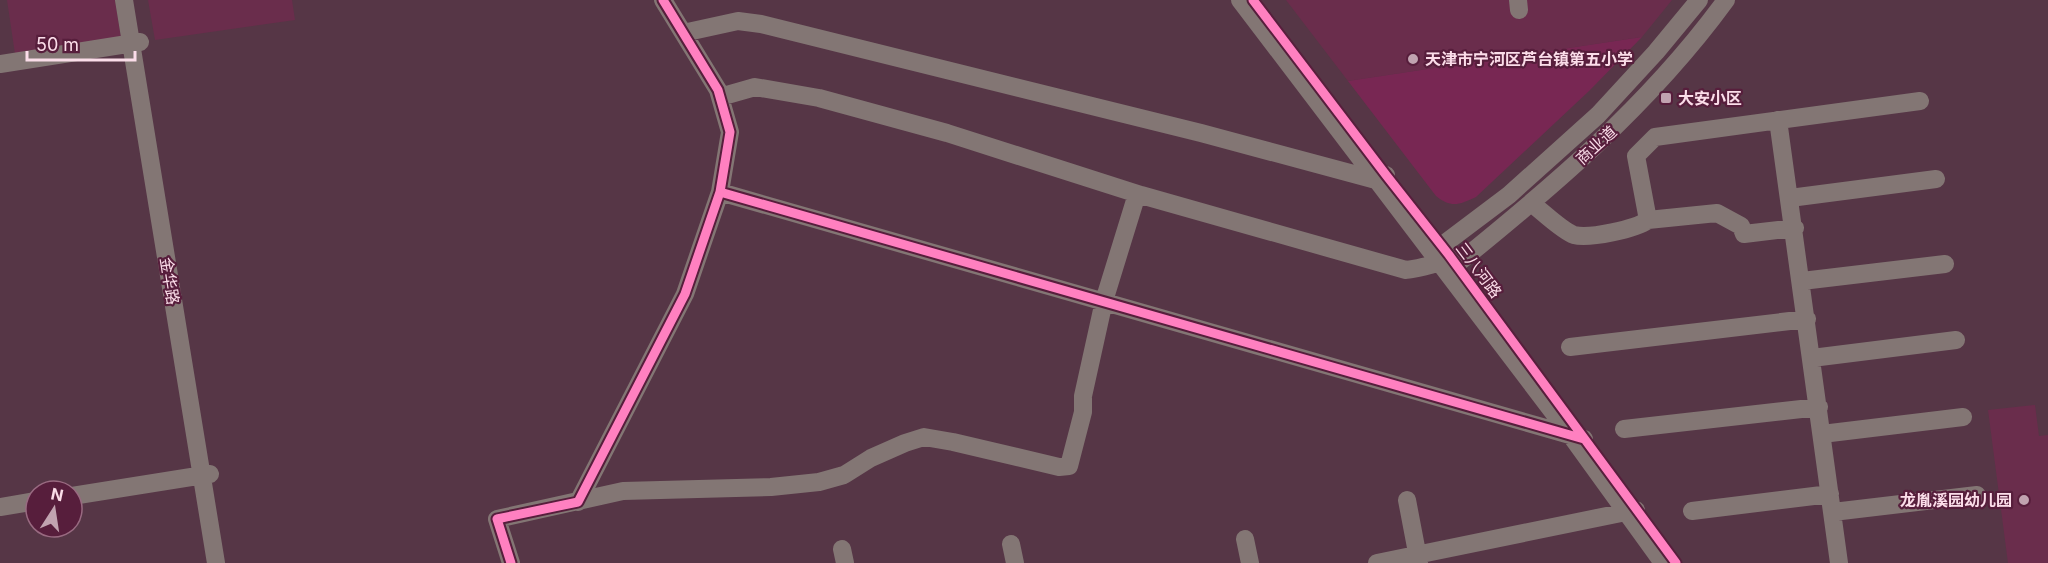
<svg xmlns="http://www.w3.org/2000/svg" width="2048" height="563" font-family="Inter,'Noto Sans SC',sans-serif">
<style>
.built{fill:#6a2d4c}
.green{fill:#782753}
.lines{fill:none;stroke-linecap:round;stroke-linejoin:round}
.minor{stroke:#837674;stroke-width:18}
.cycleway-casing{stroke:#571e3c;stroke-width:13}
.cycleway{stroke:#ff80c0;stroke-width:9}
.poi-dot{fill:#c1a3b0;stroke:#571e3c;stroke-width:2}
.labels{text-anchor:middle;stroke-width:4.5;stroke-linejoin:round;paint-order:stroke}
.poi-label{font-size:16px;font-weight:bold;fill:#fbdde9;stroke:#571e3c;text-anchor:start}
.street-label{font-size:16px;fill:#fbdde9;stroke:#571e3c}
</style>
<rect width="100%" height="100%" fill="#563646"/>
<path class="built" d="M 7,0 L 115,0 L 121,37 L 15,54 Z
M 148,0 L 292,0 L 295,20 L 155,40 Z
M 1286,0 L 1672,0 L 1642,37 L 1348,81 Z
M 2035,405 L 2039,436 L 2048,435 L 2048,563 L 2008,563 L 1988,410 Z"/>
<path class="green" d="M 1642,37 L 1589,91 L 1476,197 C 1459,205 1451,208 1436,196 L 1348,81 Z"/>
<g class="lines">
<path class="minor" d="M 124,0 L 216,563
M 1240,0 L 1569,433 L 1663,563
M 1518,0 L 1519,10
M 683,33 L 738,21 L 761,24 L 1201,133 L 1376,180 L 1386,175
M 0,64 L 140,42
M 720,97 L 755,87 L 819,98 L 947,133 L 1141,195 L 1406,270 C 1423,267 1436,266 1449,255
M 1778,120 L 1839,563
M 720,192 L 1584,439
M 1790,198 L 1936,179
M 1531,203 C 1542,211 1562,231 1574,235 C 1589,239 1636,229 1648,220 L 1636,156 L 1655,137 L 1920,101
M 1648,220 L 1717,213 L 1741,226 L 1744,234 L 1795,228
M 1432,253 L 1509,195 L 1598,115 L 1656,52 L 1699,0
M 1447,272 C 1549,190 1648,107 1726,0
M 1802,281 L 1945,264
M 1570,347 L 1807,319
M 1812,358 L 1956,340
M 1624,429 L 1819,407
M 1822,434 L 1963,417
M 72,496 L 210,474
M 1407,500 L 1419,563
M 578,502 L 685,294 L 720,192 L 730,132 L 718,90 L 663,0
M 0,507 L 36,501
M 1692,511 L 1830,494
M 1833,512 L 1977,495
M 1245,539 L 1250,563
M 1011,544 L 1015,563
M 842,549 L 845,563
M 511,563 L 497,519 L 623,491 L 771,487 L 819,482 L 844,475 L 871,458 L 905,443 L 924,437 L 953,442 L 1059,467 L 1069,466 L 1083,412 L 1083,396 L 1104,301 L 1137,194
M 1377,563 L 1636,510"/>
<defs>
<path id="cycleway" d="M 1253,0 L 1386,175 L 1449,255 L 1676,563
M 720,192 L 1584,439
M 511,563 L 497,519 L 578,502 L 685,294 L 720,192 L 730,132 L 718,90 L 663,0"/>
</defs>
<use href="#cycleway" class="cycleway-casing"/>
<use href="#cycleway" class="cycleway"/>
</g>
<g class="poi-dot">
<circle cx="1413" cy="59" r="6"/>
<rect x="1660" y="92" width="12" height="12" rx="3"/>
<circle cx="2024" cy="500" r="6"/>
</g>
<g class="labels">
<g class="poi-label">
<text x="1425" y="65">天津市宁河区芦台镇第五小学</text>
<text x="1678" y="104">大安小区</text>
<text x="2012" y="506" text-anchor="end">龙胤溪园幼儿园</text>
</g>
<g class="street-label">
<text transform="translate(1596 145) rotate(-42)" y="6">商业道</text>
<text transform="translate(1479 270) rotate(53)" y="6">三八河路</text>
<text transform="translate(170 281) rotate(81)" y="6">金华路</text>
</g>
</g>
<g transform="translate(54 509) rotate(12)"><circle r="28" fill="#571e3c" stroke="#996a81" stroke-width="1.5"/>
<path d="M0-4.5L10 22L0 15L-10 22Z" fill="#c1a3b0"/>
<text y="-9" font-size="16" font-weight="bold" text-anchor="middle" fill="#fbdde9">N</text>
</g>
<path d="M27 51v9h108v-9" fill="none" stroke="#fbdde9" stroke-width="3"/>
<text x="36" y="51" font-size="18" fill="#fbdde9" stroke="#571e3c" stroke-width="4.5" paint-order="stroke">50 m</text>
</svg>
